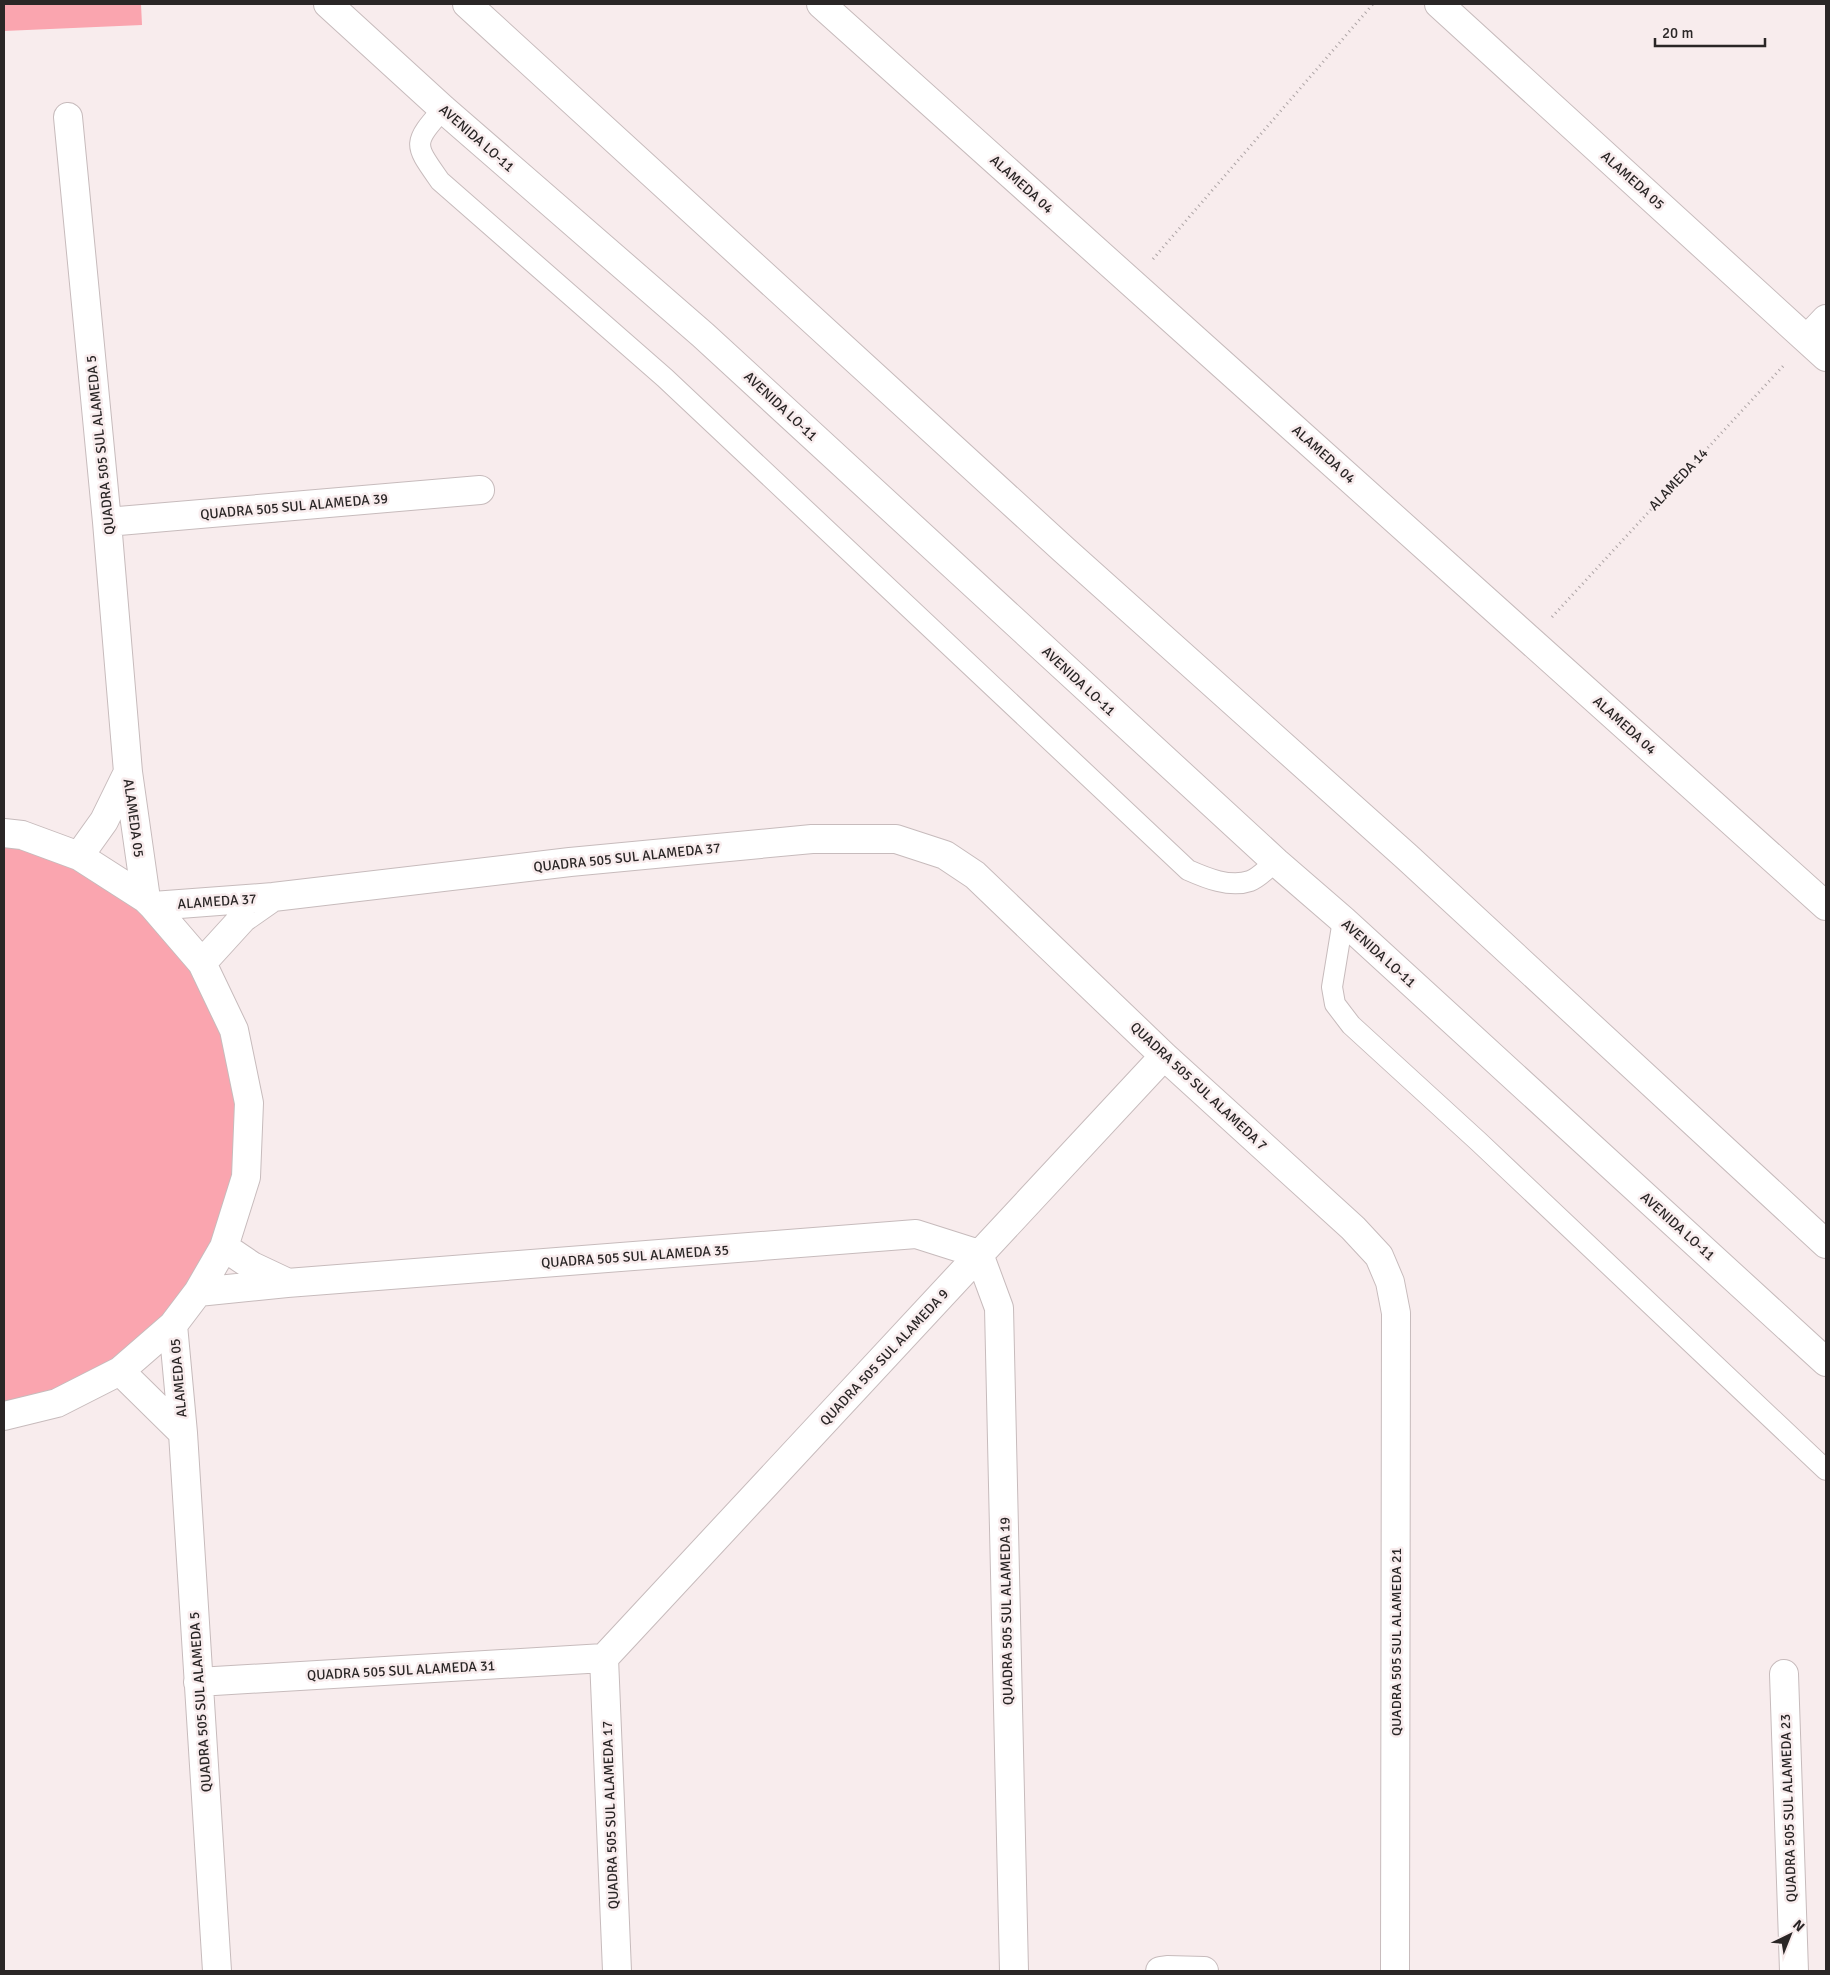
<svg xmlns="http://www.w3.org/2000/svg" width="1830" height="1975" font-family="Signika,sans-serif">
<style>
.green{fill:#faa5af}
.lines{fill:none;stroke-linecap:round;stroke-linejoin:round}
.service-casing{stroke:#c7bbbc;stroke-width:22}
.minor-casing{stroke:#c7bbbc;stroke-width:30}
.tertiary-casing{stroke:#c7bbbc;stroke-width:30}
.path{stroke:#ada4a5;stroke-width:3;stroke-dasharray:1 4;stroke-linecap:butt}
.service{stroke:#fff;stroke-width:20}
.minor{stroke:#fff;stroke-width:28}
.tertiary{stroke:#fff;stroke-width:28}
.labels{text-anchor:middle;stroke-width:5;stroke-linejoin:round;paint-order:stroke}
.street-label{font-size:14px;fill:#2a2626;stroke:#f8eced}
</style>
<rect width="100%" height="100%" fill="#f8eced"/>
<path class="green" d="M 4,4 L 141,4 L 142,25 L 4,31 Z
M 4,837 L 146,899 L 234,1030 L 246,1177 L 198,1292 L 120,1371 L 4,1413 Z"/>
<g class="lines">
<defs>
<path id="service" d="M 443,109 C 412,144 414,144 440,181 L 665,378 L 1188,870 C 1206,878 1230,888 1250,881 C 1259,878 1268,867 1276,862
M 1343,920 L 1332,987 L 1335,1004 L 1351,1025 L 1479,1142 L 1826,1470"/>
<path id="minor" d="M 821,4 L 1826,906
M 1439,4 L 1826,357
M 68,117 L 107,522 L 128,772 L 146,899
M 1807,339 L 1826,319
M 107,522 L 480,490
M 4,833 L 22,835 L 79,856 L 146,899 L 153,906 L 202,963 L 234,1030 L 249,1103 L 246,1177 L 224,1247 L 198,1292 L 173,1325 L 120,1371 L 57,1403 L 4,1416
M 79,856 L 104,821 L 128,772
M 153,906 L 273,897 L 570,862 L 812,839 L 896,839 L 945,855 L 975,875 L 1164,1056 L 1353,1228 L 1379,1256 L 1390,1282 L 1396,1313 L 1395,1971
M 202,963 L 243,918 L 273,897
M 224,1247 L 252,1266 L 286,1282
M 198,1292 L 287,1283 L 916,1234 L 979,1254 L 999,1308 L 1014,1971
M 173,1325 L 183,1433 L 217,1971
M 120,1371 L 183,1433
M 604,1658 L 1164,1056
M 604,1658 L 617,1971
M 1784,1674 L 1794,1971
M 198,1682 L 604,1658
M 1160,1971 L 1167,1970 L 1204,1971"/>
<path id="tertiary" d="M 328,4 L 443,109 L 703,335 L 1276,862 L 1343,920 L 1826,1362
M 467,4 L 1063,549 L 1407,857 L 1826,1244"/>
</defs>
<use href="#service" class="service-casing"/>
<use href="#minor" class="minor-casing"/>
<use href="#tertiary" class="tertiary-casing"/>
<path class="path" d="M 1153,259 L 1373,4
M 1552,617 L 1785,364"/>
<use href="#service" class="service"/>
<use href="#minor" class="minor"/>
<use href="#tertiary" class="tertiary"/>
</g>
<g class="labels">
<g class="street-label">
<text transform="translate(477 138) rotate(41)" y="5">AVENIDA LO-11</text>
<text transform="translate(1633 180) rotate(42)" y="5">ALAMEDA 05</text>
<text transform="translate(1022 184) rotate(42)" y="5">ALAMEDA 04</text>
<text transform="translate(781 406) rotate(43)" y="5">AVENIDA LO-11</text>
<text transform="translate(100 445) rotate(-96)" y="5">QUADRA 505 SUL ALAMEDA 5</text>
<text transform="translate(1324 454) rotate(42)" y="5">ALAMEDA 04</text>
<text transform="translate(1678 479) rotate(-47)" y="5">ALAMEDA 14</text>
<text transform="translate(294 506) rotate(-5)" y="5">QUADRA 505 SUL ALAMEDA 39</text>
<text transform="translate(1079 681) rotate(43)" y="5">AVENIDA LO-11</text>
<text transform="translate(1625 725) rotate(42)" y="5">ALAMEDA 04</text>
<text transform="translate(134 818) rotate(82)" y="5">ALAMEDA 05</text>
<text transform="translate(627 857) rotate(-6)" y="5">QUADRA 505 SUL ALAMEDA 37</text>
<text transform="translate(217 901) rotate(-4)" y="5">ALAMEDA 37</text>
<text transform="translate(1379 953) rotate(42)" y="5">AVENIDA LO-11</text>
<text transform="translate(1199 1086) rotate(43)" y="5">QUADRA 505 SUL ALAMEDA 7</text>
<text transform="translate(1678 1226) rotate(42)" y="5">AVENIDA LO-11</text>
<text transform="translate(635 1256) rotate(-4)" y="5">QUADRA 505 SUL ALAMEDA 35</text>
<text transform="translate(884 1357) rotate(-47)" y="5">QUADRA 505 SUL ALAMEDA 9</text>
<text transform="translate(178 1378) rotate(-95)" y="5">ALAMEDA 05</text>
<text transform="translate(1006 1611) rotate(-91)" y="5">QUADRA 505 SUL ALAMEDA 19</text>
<text transform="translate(1396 1642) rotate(-90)" y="5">QUADRA 505 SUL ALAMEDA 21</text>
<text transform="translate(401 1670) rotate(-3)" y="5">QUADRA 505 SUL ALAMEDA 31</text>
<text transform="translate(200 1702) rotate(-94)" y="5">QUADRA 505 SUL ALAMEDA 5</text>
<text transform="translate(1788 1808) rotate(-92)" y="5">QUADRA 505 SUL ALAMEDA 23</text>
<text transform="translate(610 1815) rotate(-92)" y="5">QUADRA 505 SUL ALAMEDA 17</text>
</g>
</g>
<rect width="1830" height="1975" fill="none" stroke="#2a2626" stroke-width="10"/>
<g transform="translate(1790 1935) rotate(43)" stroke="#f8eced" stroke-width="4" paint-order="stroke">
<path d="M0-4L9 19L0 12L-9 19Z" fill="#2a2626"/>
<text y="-8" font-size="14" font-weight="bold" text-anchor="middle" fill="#2a2626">N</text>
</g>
<path d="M1655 38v8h110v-8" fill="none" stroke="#2a2626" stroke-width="2.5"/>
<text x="1662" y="38" font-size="15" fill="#2a2626" stroke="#f8eced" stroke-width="4" paint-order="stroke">20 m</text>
</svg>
